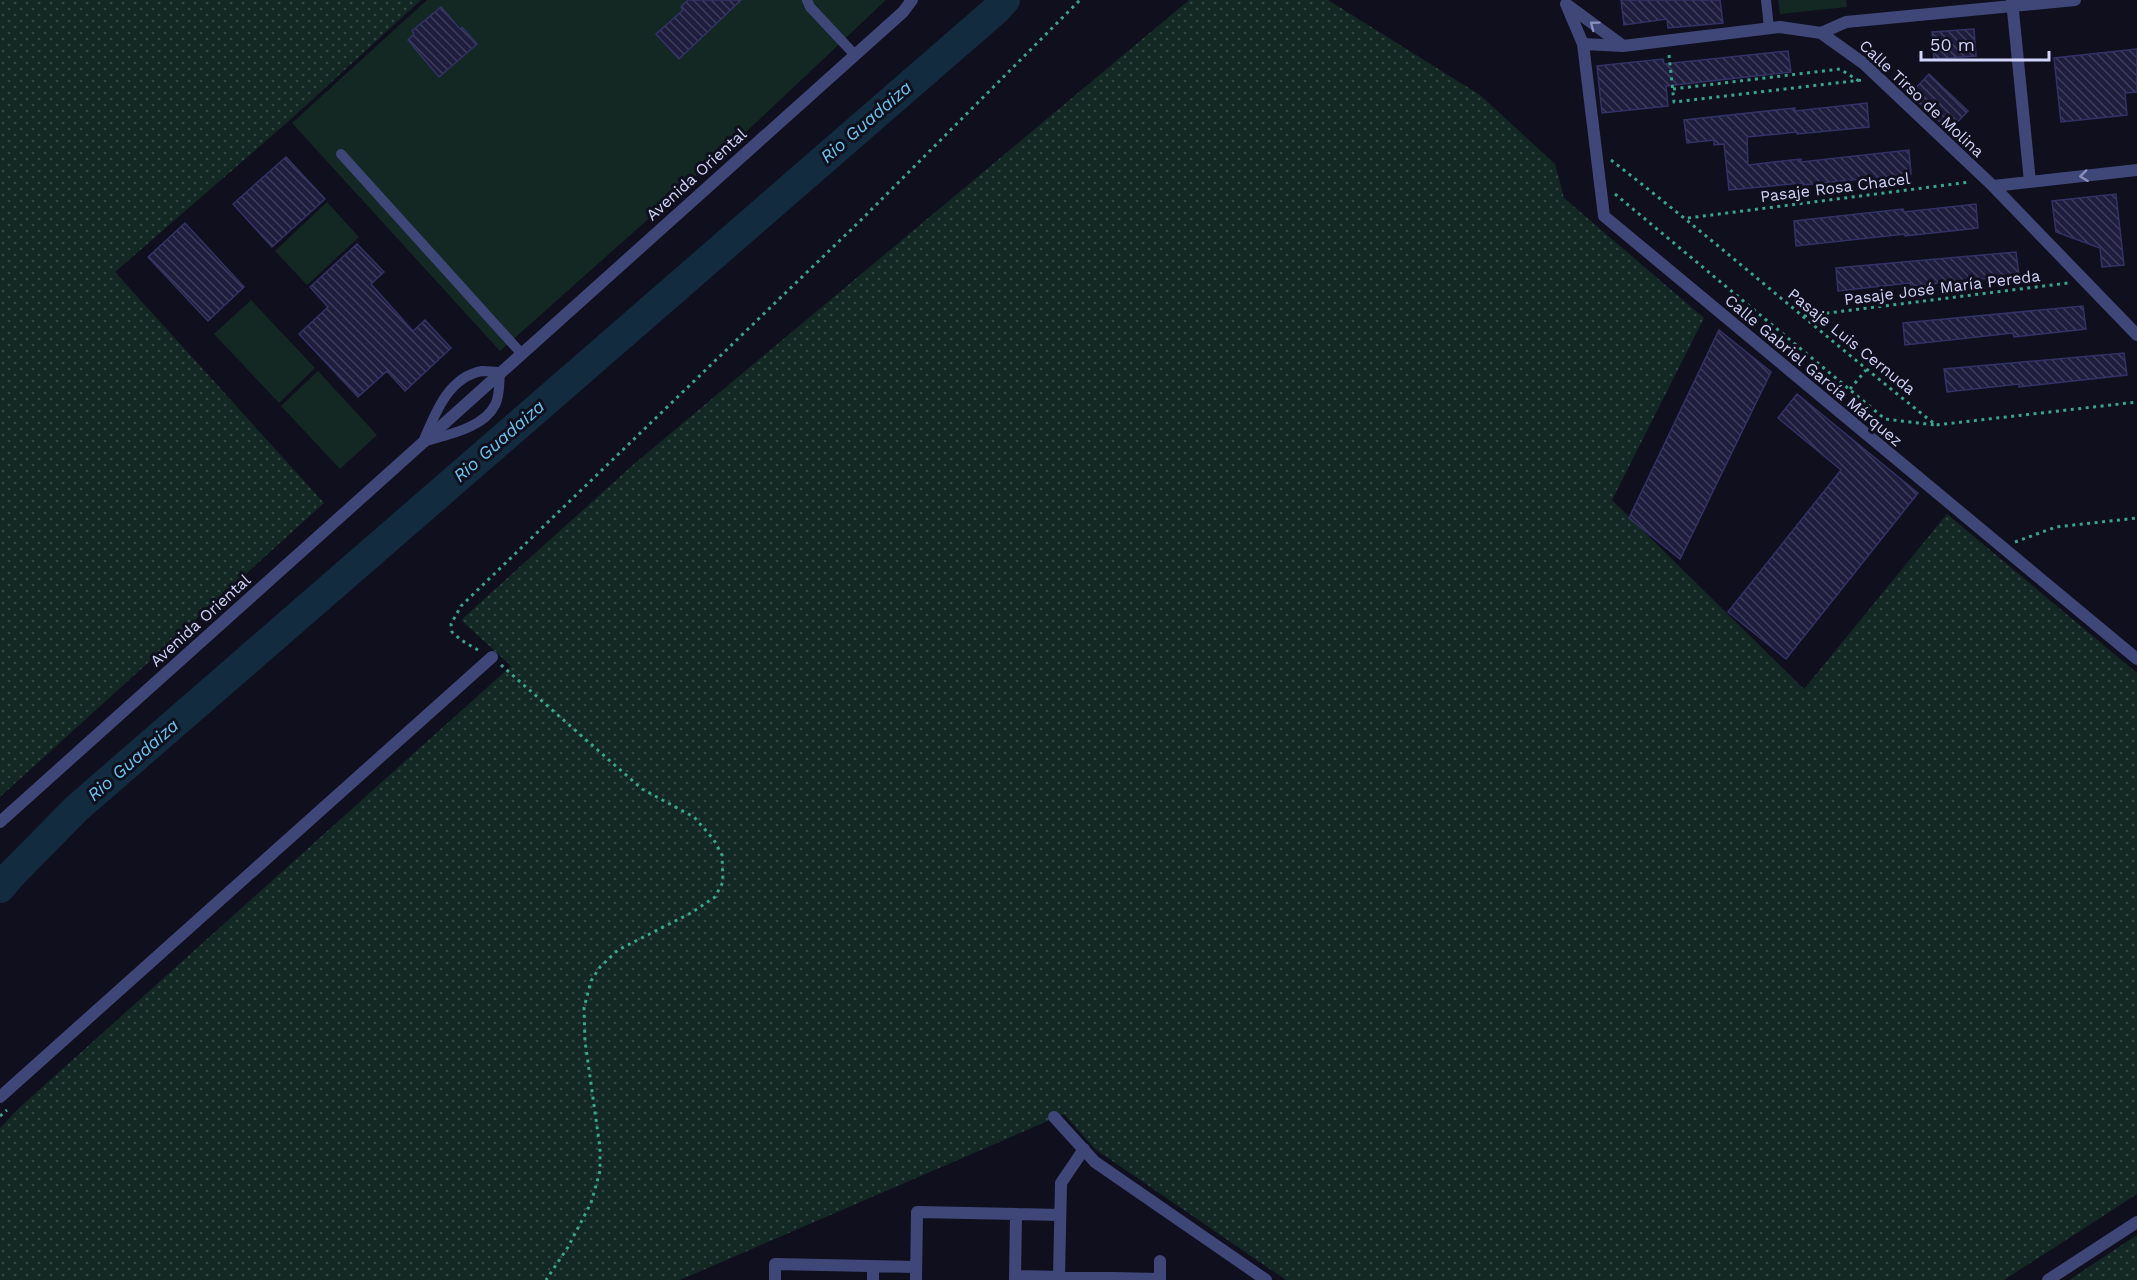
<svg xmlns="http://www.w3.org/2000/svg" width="2137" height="1280" font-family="'Work Sans',sans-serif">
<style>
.grass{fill:url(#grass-dots)}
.pitch{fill:#132823}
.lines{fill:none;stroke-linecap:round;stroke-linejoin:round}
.river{stroke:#122b3f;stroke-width:30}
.building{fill:url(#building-back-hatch);stroke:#333266;stroke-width:1.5}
.path{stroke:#3ba48c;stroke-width:3;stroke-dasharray:3 4.5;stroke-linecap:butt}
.service{stroke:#3f4778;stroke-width:10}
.pedestrian{stroke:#3f4778;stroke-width:12}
.minor{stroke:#3f4778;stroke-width:12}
.tertiary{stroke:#3f4778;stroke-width:12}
.oneway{stroke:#888eb9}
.labels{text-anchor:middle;stroke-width:6;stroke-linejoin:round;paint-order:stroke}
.street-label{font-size:16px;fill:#d2d4fa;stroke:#0f0f1e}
.water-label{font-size:18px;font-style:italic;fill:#6bc7ee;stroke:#0f0f1e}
</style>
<defs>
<pattern id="grass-dots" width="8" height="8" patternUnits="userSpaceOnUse" patternTransform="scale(1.5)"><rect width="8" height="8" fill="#132823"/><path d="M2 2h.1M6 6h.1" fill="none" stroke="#344644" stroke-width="1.8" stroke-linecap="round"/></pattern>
<pattern id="building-back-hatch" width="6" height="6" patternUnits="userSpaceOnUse" patternTransform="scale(1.5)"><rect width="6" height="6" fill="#1e1d3d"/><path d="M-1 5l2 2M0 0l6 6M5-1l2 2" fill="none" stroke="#3e3d5a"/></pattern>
</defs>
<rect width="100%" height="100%" fill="#0f0f1e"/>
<path class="grass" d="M 0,0 L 421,0 L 290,120 L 115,272 L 324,503 L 0,797 Z
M 1189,0 L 1328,0 L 1480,95 L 1555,164 L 1564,198 L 1704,318 L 1612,500 L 1804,689 L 1947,514 L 2137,673 L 2137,1194 L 2004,1280 L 1286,1280 L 1095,1149 L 1064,1114 L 680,1280 L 0,1280 L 0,1128 L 19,1108 L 511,666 L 461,620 L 634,464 Z
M 2137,1235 L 2137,1280 L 2069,1280 L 2134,1237 Z"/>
<path class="pitch" d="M 427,0 L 886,0 L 746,132 L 500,351 L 292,123 Z
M 1778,0 L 1846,0 L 1847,7 L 1780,14 Z
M 327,202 L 359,237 L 307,285 L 275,251 Z
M 251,300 L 315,368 L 279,403 L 214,334 Z
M 318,371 L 377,435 L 340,469 L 281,406 Z"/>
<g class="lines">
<path class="river" d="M 0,888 L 11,875 L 76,809 L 996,10 L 1005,0"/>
</g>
<path class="building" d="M 688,0 L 741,0 L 679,59 L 656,34 L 683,10 L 681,7 Z
M 1621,0 L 1720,0 L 1723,23 L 1668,28 L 1667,19 L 1624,25 Z
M 441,7 L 460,29 L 462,27 L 477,44 L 439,77 L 408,40 L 414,34 L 412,31 Z
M 1974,29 L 1976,56 L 1934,59 L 1932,32 Z
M 2137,49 L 2137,92 L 2125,93 L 2127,115 L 2061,122 L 2054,58 Z
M 1788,51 L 1791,72 L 1666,86 L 1668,106 L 1602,113 L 1597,66 L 1663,59 L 1664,64 Z
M 1929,74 L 1968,111 L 1949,131 L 1910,94 Z
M 1867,103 L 1869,127 L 1797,134 L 1797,132 L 1747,137 L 1748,165 L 1801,159 L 1801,162 L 1909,150 L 1911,174 L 1803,185 L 1803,183 L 1729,190 L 1724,144 L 1714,145 L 1714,140 L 1687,143 L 1684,120 L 1795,108 L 1795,111 Z
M 286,157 L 325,199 L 272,247 L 233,204 Z
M 2116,194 L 2124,265 L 2102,267 L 2100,248 L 2056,232 L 2052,201 Z
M 1976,204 L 1978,228 L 1905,236 L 1905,234 L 1796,246 L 1794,221 L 1903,209 L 1904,212 Z
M 185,223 L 244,287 L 208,321 L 148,257 Z
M 357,244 L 384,272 L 371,284 L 413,331 L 425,320 L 451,348 L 405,391 L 387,371 L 358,397 L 299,334 L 328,307 L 310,287 Z
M 2016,252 L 2019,275 L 1911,286 L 1910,283 L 1838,291 L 1836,268 Z
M 2083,306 L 2086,329 L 2014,337 L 2013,333 L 1905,345 L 1903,323 Z
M 1719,330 L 1771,372 L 1680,559 L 1629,518 Z
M 2124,353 L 2127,375 L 2019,387 L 2019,384 L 1947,392 L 1944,369 Z
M 1797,394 L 1918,493 L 1786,659 L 1728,612 L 1841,470 L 1778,418 Z"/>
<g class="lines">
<path class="path" d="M 1669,55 L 1674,102 L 1862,80
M 1673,89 L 1840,69 L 1859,81
M 1611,160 C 1722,246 1827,339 1936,425 L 2137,402
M 1615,194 L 1885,419 L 1935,425
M 1688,218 L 1970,182
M 1804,316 L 2068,283
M 1850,389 L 1866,370
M 2015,542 L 2056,527 L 2137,518
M 478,650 L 461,640 L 452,632 L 451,624 L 461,606 L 861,220 L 1080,0
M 501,665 L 642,789 L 694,817 L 714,840 L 722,855 L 723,882 L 715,897 L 691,913 L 618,950 L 600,967 L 591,981 L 584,1008 L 585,1041 L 600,1148 L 600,1171 L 591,1203 L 568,1247 L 546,1280
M 0,1116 L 7,1110"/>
<path class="service" d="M 807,0 L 810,7 L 855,55
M 1766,0 L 1769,28
M 341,154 L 521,353
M 482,371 L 500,372 C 499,382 500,396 495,405 C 483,429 445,435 423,442 C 435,414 448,377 482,371 Z"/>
<path class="pedestrian" d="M 0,1097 L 492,657"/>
<path class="minor" d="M 2012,1 L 2030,182
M 1566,4 L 1583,44 L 1604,216 L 2137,659
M 1566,4 L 1622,45
M 1821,33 L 1846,22 L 2075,0
M 1583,44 L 1623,46 L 1780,27 L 1821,33 L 1863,63 L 1993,186 L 2137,335
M 1993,186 L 2137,170
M 1054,1117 L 1095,1162 L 1266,1280
M 1015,1276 L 1160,1279
M 1059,1277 L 1061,1183 L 1084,1149
M 775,1280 L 775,1264 L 916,1267
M 873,1280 L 873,1267
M 916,1280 L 917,1212 L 1060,1215
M 1015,1280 L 1016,1214
M 1160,1280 L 1160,1261
M 2048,1280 L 2137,1222"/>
<path class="tertiary" d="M 0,822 L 903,12 L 912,0"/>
</g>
<defs><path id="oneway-chevron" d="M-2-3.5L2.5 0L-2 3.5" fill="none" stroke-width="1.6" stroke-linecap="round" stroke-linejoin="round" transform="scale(1.5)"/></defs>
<g class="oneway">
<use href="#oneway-chevron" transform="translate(1594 25) rotate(-143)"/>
<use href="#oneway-chevron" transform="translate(2084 176) rotate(173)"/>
</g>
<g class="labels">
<g class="street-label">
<text transform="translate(1922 98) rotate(43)" y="6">Calle Tirso de Molina</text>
<text transform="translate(696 174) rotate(-42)" y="6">Avenida Oriental</text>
<text transform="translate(1835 187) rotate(-7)" y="6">Pasaje Rosa Chacel</text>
<text transform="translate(1942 287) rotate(-7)" y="6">Pasaje José María Pereda</text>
<text transform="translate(1852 341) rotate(39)" y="6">Pasaje Luis Cernuda</text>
<text transform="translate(1814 370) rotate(40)" y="6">Calle Gabriel García Márquez</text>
<text transform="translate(200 620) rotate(-42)" y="6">Avenida Oriental</text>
</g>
<g class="water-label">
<text transform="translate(866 122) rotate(-41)" y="6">Rio Guadaiza</text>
<text transform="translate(499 441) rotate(-41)" y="6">Rio Guadaiza</text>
<text transform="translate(133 760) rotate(-41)" y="6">Rio Guadaiza</text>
</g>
</g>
<path d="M1921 51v9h128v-9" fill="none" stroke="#d2d4fa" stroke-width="3"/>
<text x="1930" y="51" font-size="18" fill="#d2d4fa" stroke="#0f0f1e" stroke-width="4.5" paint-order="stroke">50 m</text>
</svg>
